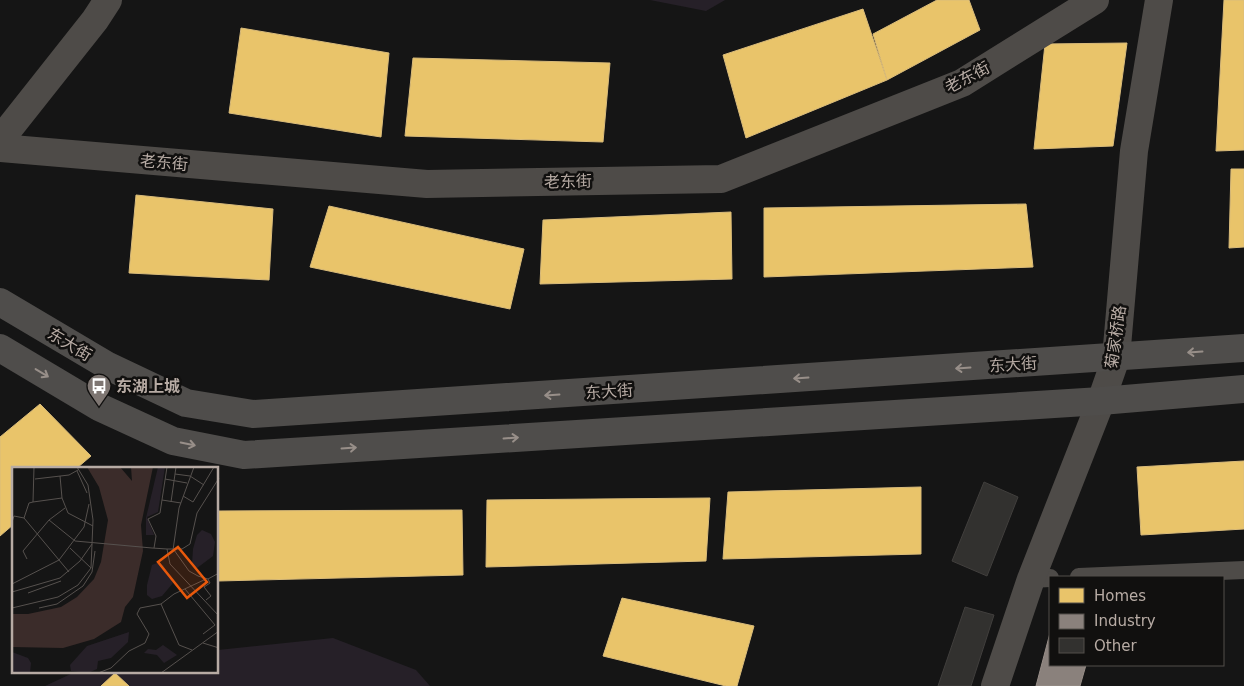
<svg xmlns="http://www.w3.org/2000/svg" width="1244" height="686" font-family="'DejaVu Sans','Noto Sans SC',sans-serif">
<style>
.green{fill:#262028}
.homes{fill:#e9c46a;stroke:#dabc7b}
.industry{fill:#8a817c;stroke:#988e88}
.building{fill:#32312f;stroke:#413f3d}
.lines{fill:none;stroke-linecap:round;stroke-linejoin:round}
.service{stroke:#4e4b48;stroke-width:18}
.minor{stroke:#4e4b48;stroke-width:28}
.primary{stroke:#4f4d4b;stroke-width:28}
.oneway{stroke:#988f89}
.labels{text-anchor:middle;stroke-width:5;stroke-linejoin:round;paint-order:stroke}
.street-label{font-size:16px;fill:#b7aba4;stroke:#11100f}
.poi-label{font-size:16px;font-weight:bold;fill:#b7aba4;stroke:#11100f;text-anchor:start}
.inset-road{fill:none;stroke:#56514e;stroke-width:1}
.view{fill:#e8590c;fill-opacity:0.15;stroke:#e8590c;stroke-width:2.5}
.inset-edge{fill:none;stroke:#b7aba4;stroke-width:2.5}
</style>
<rect width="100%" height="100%" fill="#151515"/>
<path class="green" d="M 650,0 L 725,0 L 706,11 Z
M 333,638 L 416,670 L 430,686 L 45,686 L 75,672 L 218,672 L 218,650 Z"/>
<path class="homes" d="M 937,0 L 969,0 L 980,30 L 887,80 L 873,34 Z
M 1224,0 L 1244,0 L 1244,150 L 1216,151 Z
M 863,9 L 887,80 L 746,138 L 723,55 Z
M 241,28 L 389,53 L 381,137 L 229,113 Z
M 1127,43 L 1113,146 L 1034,149 L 1045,44 Z
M 413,58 L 610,63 L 603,142 L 405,136 Z
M 1231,169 L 1244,169 L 1244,247 L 1229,248 Z
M 136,195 L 273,209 L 269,280 L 129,273 Z
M 1026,204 L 1033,267 L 764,277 L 764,208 Z
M 329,206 L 524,249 L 510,309 L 310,267 Z
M 731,212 L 732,279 L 540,284 L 543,220 Z
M 40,404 L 91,456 L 77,468 L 14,468 L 14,524 L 0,536 L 0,437 Z
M 1244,461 L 1244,529 L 1141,535 L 1137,467 Z
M 921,487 L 921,554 L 723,559 L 728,492 Z
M 710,498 L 706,561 L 486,567 L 487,500 Z
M 462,510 L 463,575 L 218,581 L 218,511 Z
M 622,598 L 754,626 L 737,686 L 726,686 L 603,656 Z
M 115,673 L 129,686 L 101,686 Z"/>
<path class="industry" d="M 1050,633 L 1050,665 L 1086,665 L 1080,686 L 1036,686 Z"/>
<path class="building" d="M 984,482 L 1018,497 L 987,576 L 952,561 Z
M 965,607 L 994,615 L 971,686 L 938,686 Z"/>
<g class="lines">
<path class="service" d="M 1079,577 L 1244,570
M 1031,579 L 1050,578"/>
<path class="minor" d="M 0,140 L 95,20 L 108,0
M 0,148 L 427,184 L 721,179 L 962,83 L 1095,0
M 995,686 L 1031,579 L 1101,401 L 1116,358 L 1134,151 L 1159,0"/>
<path class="primary" d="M 0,302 L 108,366 L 186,403 L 253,414 L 1244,348
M 0,348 L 99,407 L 173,441 L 244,455 L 1101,401 L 1244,389"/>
</g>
<defs><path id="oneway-shaft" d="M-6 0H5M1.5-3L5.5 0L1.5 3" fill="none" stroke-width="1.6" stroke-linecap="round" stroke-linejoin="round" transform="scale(1.25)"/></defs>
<g class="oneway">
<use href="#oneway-shaft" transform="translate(1195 352) rotate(176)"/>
<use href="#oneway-shaft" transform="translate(963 368) rotate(176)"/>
<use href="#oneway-shaft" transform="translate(42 373) rotate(31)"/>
<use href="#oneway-shaft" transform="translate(801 378) rotate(176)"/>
<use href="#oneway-shaft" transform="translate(552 395) rotate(176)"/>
<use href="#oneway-shaft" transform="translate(511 438) rotate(-4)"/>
<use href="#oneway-shaft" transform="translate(188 444) rotate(12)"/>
<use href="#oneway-shaft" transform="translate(349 448) rotate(-4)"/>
</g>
<defs>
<symbol id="bus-pin" viewBox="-11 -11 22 30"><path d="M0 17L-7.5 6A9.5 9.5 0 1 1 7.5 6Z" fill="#7e7672" stroke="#11100f"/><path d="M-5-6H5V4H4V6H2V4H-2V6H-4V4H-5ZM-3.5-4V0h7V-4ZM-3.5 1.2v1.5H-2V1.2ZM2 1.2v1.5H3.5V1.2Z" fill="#fff"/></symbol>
</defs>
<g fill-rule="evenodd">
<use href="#bus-pin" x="85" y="372" width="28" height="38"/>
</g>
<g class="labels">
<g class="street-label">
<text transform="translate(967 77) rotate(-28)" y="6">老东街</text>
<text transform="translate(164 162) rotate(5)" y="6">老东街</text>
<text transform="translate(568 181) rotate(-1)" y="6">老东街</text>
<text transform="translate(1115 337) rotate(-82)" y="6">菊家桥路</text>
<text transform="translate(70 344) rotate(31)" y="6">东大街</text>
<text transform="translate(1013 364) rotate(-4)" y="6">东大街</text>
<text transform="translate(609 391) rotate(-4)" y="6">东大街</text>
</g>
<g class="poi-label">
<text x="116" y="392">东湖上城</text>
</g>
</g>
<g transform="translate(12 467)">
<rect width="206" height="206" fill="#151515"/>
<path d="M 146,0 L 153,0 L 146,45 L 135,50 L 142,68 L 134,68 L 134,51 ZM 190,63 L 199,67 L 203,75 L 201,89 L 185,101 L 180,97 L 181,82 L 185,68 ZM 145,96 L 151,98 L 161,116 L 150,129 L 140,132 L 135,128 L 135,118 L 140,98 ZM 117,165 L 116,175 L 99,191 L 86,194 L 85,202 L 76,206 L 59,204 L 58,198 L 75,179 ZM 151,178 L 165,188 L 152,196 L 145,188 L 132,186 L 136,182 L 144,183 ZM 0,185 L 16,191 L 19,196 L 18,206 L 0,206 Z" fill="#262028"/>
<path d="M 75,0 L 108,0 L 120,14 L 119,0 L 141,0 L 129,58 L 131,84 L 121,130 L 113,140 L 109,155 L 82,172 L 51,181 L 0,180 L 0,147 L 16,147 L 49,140 L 65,130 L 82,112 L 89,95 L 96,53 L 87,20 Z" fill="#3b2c2a"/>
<path class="inset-road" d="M 65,4 L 75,26M 163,7 L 178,9 L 192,18M 48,9 L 50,31 L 56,46 L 81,59M 23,12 L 57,8 L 66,3M 153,12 L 175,16M 171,29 L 181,35 L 202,0M 150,33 L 169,36M 21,35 L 22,0M 21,35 L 50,31M 159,35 L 164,0M 12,51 L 57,105M 12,51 L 17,36 L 21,35M 37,53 L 63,74M 0,55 L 2,49 L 12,51M 63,74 L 140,81M 58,81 L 79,101M 140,81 L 155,82 L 158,97 L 207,149M 142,81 L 144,69 L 136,52 L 148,46 L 155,0M 155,82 L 170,82 L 178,77 L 185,46 L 207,11M 161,83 L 167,41 L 182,0M 162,83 L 177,104 L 186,109 L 196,112 L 207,106M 15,92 L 11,84 L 37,53 L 53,41M 0,117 L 47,93 L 72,60 L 77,37M 173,122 L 203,158 L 191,167M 0,125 L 48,111 L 68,94 L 80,77M 16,126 L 49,114M 194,133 L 199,129 L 192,120 L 198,116 L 196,112M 149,137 L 167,178 L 180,183M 0,141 L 46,130 L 66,118 L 79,101 L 81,53 L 76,18 L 65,0M 27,141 L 45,137 L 71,119 L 80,105 L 83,84M 191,176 L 207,181M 86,206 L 99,201 L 117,184 L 133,176 L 137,167 L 125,147 L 128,141 L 149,137 L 162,127 L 194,112M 149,206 L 207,164"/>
<path class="view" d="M 166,80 L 195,115 L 175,131 L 146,95 Z"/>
<rect width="206" height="206" class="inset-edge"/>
</g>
<rect x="1049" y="576" width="175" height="90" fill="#11100f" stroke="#534e4b"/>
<rect x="1059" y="588" width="25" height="15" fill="#e9c46a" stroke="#534e4b"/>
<text x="1094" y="601" font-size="15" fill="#b7aba4">Homes</text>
<rect x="1059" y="614" width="25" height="15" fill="#8a817c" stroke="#534e4b"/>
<text x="1094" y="626" font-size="15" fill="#b7aba4">Industry</text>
<rect x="1059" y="638" width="25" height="15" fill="#32312f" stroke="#534e4b"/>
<text x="1094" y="651" font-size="15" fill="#b7aba4">Other</text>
</svg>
